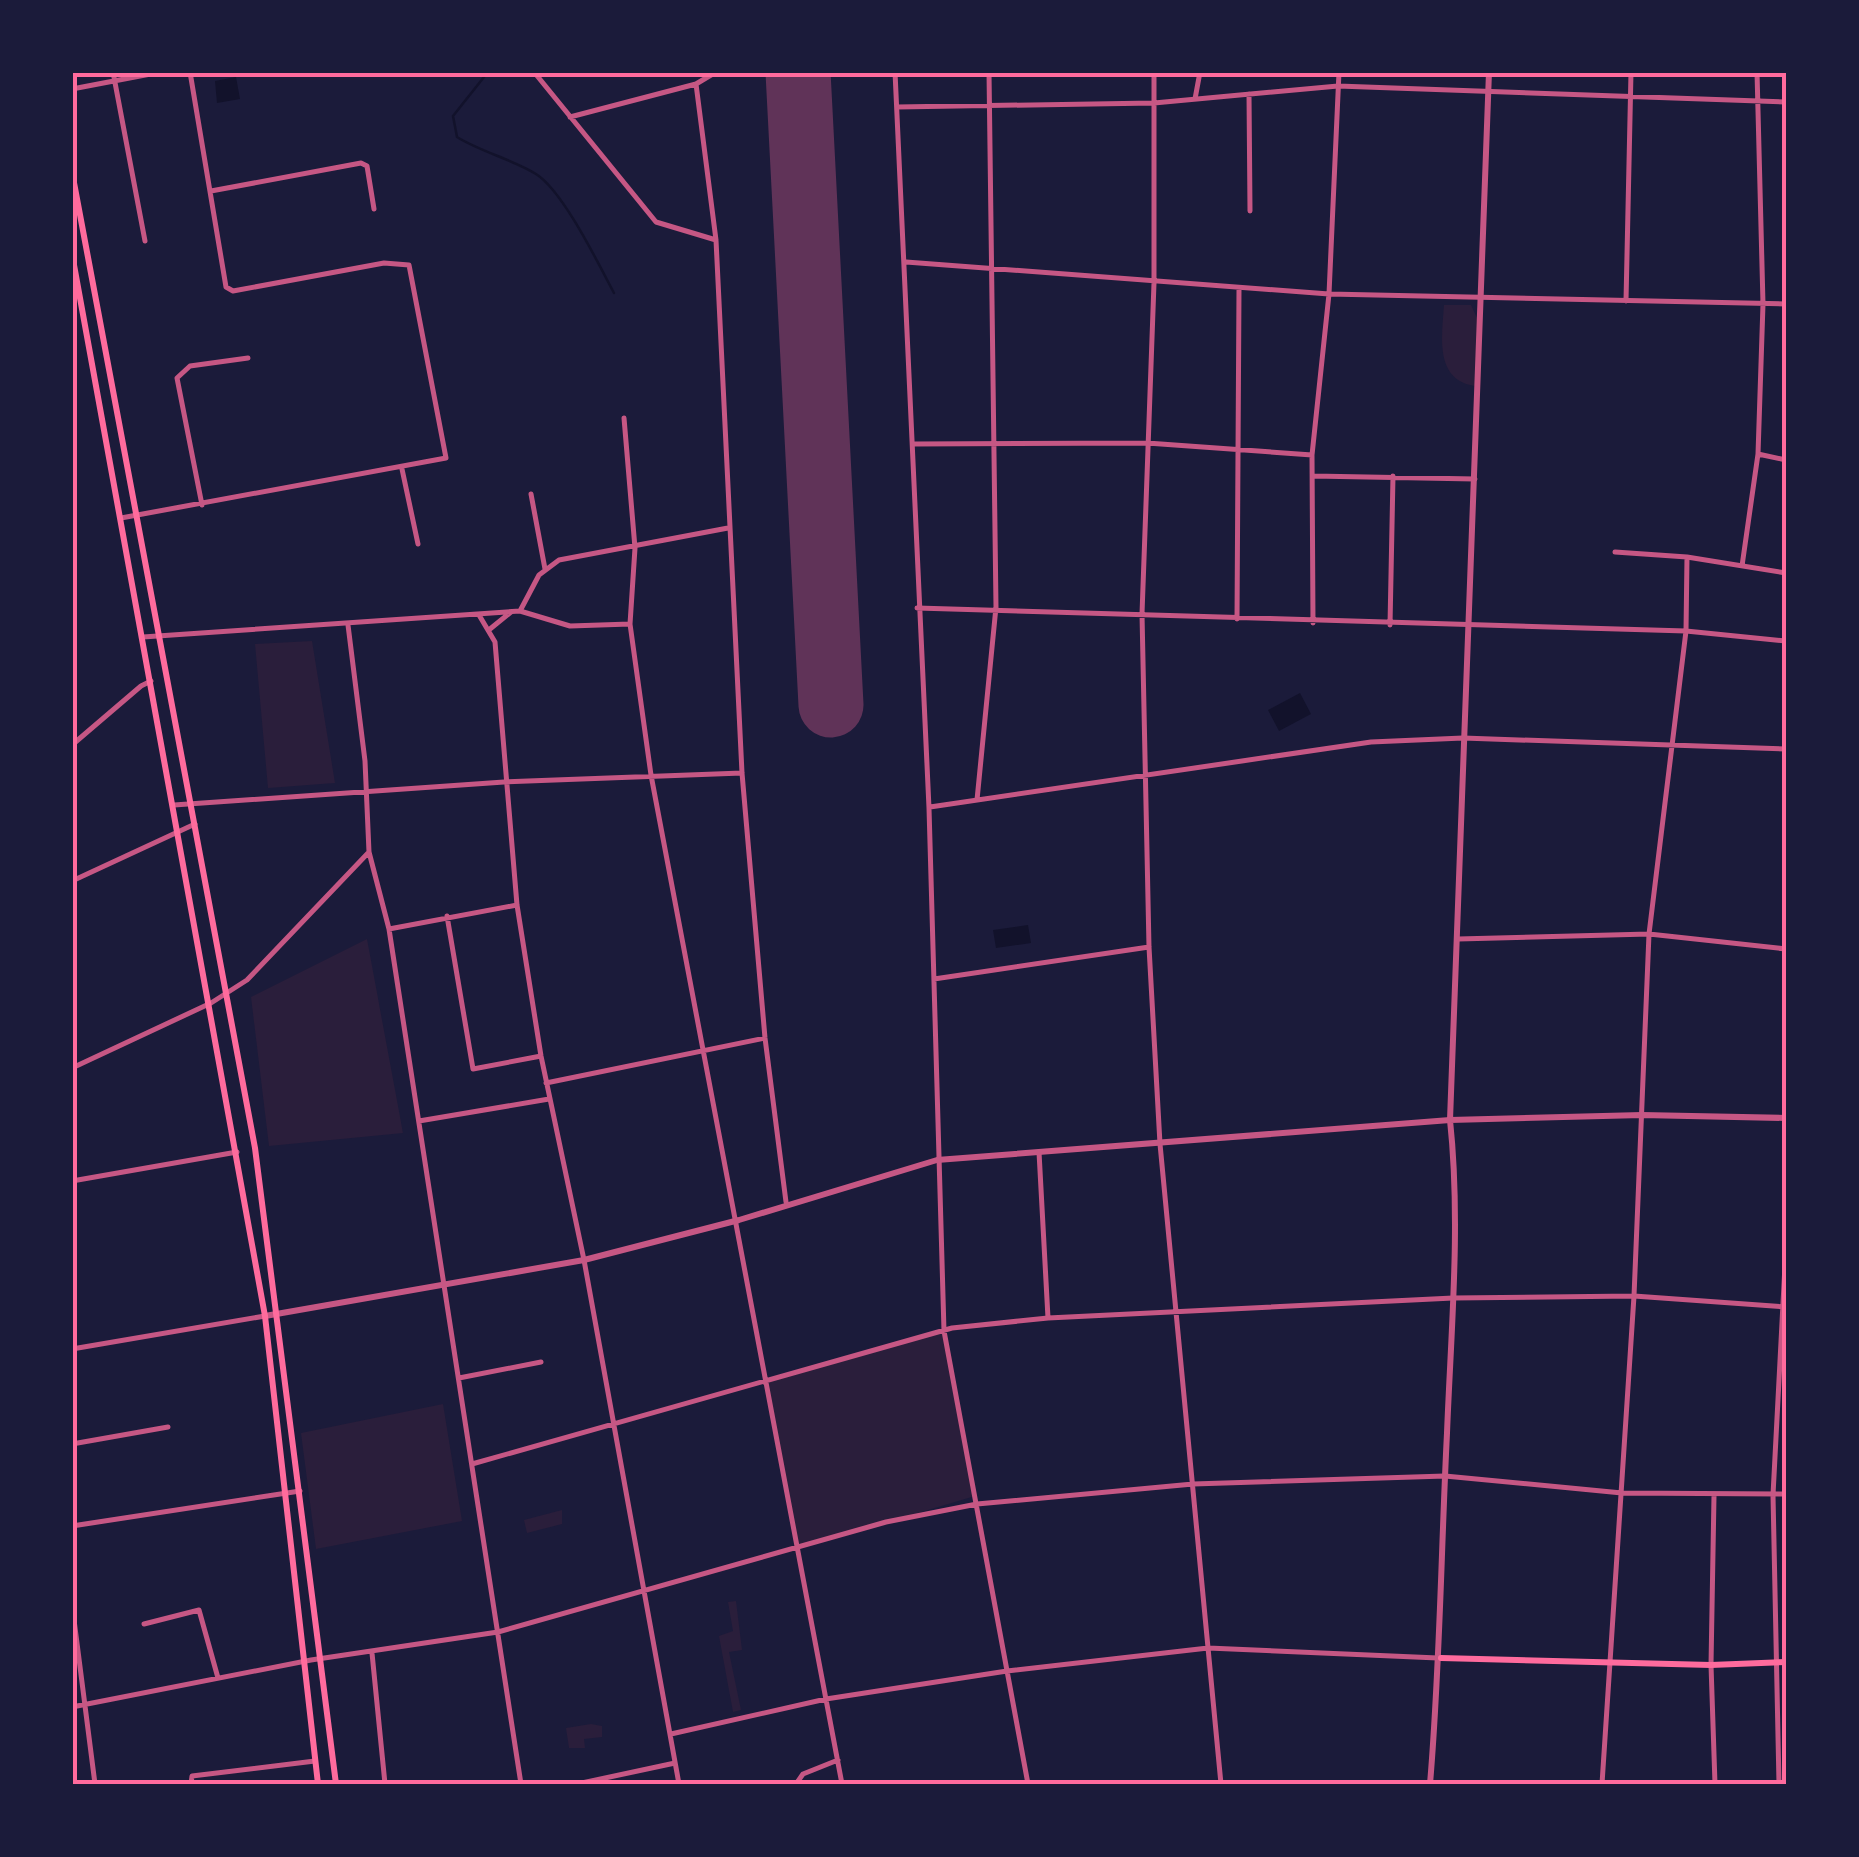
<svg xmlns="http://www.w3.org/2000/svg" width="1859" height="1857" font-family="Arial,sans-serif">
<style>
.green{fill:#2a1e3b}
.water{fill:#12122b}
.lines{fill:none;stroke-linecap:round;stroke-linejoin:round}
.stream{stroke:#12122b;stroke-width:2.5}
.runway{stroke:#603358;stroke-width:65}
.minor{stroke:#c65784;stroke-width:5}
.tertiary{stroke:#c65784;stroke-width:6}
.secondary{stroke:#ff6b9d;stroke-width:6}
.neatline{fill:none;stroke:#ff6b9d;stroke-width:4}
</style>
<rect width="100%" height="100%" fill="#1b1b3a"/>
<path class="green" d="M 1444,305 L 1471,305 L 1477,318 L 1475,386 C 1434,380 1442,336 1444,305 Z
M 312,641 L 335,783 L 268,788 L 255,644 Z
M 367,939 L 403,1133 L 269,1146 L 251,997 Z
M 944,1331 L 975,1496 L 797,1549 L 765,1380 Z
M 443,1404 L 462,1521 L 316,1549 L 301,1433 Z
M 562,1510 L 562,1524 L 527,1533 L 524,1520 Z
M 736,1601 L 742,1650 L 729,1652 L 741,1710 L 733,1712 L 719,1636 L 733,1631 L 728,1602 Z
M 591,1724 L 602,1726 L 602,1737 L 584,1739 L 585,1748 L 569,1748 L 566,1728 Z"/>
<path class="water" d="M 236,77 L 240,99 L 217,103 L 215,81 Z
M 1300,693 L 1311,714 L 1279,731 L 1268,710 Z
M 1028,925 L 1031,943 L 996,948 L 993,930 Z"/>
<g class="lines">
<path class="stream" d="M 488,72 L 453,116 L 457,137 C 481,152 514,160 536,174 C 563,191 598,263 614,293"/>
<path class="runway" d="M 798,72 L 831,705"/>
<path class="minor" d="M 113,72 L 145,241
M 534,72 L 656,222 L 716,240
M 716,72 L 696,84 L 716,240 L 742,773 L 765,1038 L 786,1202
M 895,72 L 929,808 L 944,1331 L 1028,1784
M 1154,72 L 1154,283 L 1142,614 L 1149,947 L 1160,1144 L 1221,1784
M 72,89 L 161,72
M 1249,94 L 1250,211
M 1195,99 L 1200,72
M 897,107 L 1154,103 L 1338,86 L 1786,102
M 570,117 L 696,84
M 211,191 L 361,163 L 367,166 L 374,209
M 906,262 L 1329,294 L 1786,304
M 1626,301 L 1631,72
M 624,418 L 635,548 L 630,624 L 651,775 L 842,1784
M 914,444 L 1147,443 L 1312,455
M 1758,454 L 1786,460
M 402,469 L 418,544
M 1313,476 L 1475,479
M 531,494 L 545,569
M 202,505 L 177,378 L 190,366 L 248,358
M 121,518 L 446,458 L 409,265 L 384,263 L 233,291 L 226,287 L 190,72
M 1615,552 L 1687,557 L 1786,573
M 1742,566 L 1758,454 L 1763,304 L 1757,72
M 917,608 L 1686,631 L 1786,641
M 520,611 L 570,626 L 630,624
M 479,615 L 495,642 L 517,905 L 541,1056 L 584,1260 L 679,1784
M 1237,619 L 1239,289
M 1313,623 L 1312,455 L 1329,294 L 1339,72
M 348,625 L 365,761 L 369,852 L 389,929 L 521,1784
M 1390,625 L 1393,476
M 490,629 L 511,612
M 143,637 L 520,611 L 539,575 L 559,560 L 728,528
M 72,745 L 141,686 L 151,681
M 977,800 L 996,607 L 989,72
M 174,805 L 504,782 L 742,773
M 930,807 L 1371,742 L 1463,738 L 1786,749
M 72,881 L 195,824
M 447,916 L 473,1069 L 541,1056
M 389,929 L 517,905
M 1458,939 L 1649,934 L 1786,949
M 934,979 L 1149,947
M 72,1068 L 211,1003 L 247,980 L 369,852
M 546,1083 L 765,1038
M 419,1121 L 549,1099
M 1039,1152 L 1048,1318
M 72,1181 L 237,1152
M 72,1349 L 265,1316
M 459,1378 L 541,1362
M 72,1444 L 168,1427
M 472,1464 L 952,1328 L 1048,1318 L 1453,1298 L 1634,1296 L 1786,1307
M 1714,1496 L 1711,1665 L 1715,1784
M 72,1526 L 300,1491
M 72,1604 L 95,1784
M 144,1624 L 199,1610 L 218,1678
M 372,1653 L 385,1784
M 72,1707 L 311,1660 L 498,1632 L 886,1522 L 977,1504 L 1193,1484 L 1445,1476 L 1622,1493 L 1786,1494
M 671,1734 L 826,1699 L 1007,1671 L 1208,1648 L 1438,1658
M 191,1784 L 192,1776 L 315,1761
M 577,1784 L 675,1763
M 796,1784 L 803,1774 L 838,1760
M 1602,1784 L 1634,1296 L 1649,934 L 1686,631 L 1687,557
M 1779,1784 L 1773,1495 L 1786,1246"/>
<path class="tertiary" d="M 265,1316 L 584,1260 L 739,1220 L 937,1160 L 1450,1120 L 1642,1115 L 1786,1118
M 1430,1784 C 1440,1667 1441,1551 1447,1433 C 1451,1330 1461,1223 1450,1120 L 1489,72"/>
<path class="secondary" d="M 72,172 L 255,1148 L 336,1784
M 72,254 L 265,1316 L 318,1784
M 1441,1658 L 1711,1665 L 1786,1662"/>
</g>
<rect width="1859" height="1857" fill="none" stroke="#1b1b3a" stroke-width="150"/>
<rect x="75" y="75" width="1709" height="1707" class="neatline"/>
</svg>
